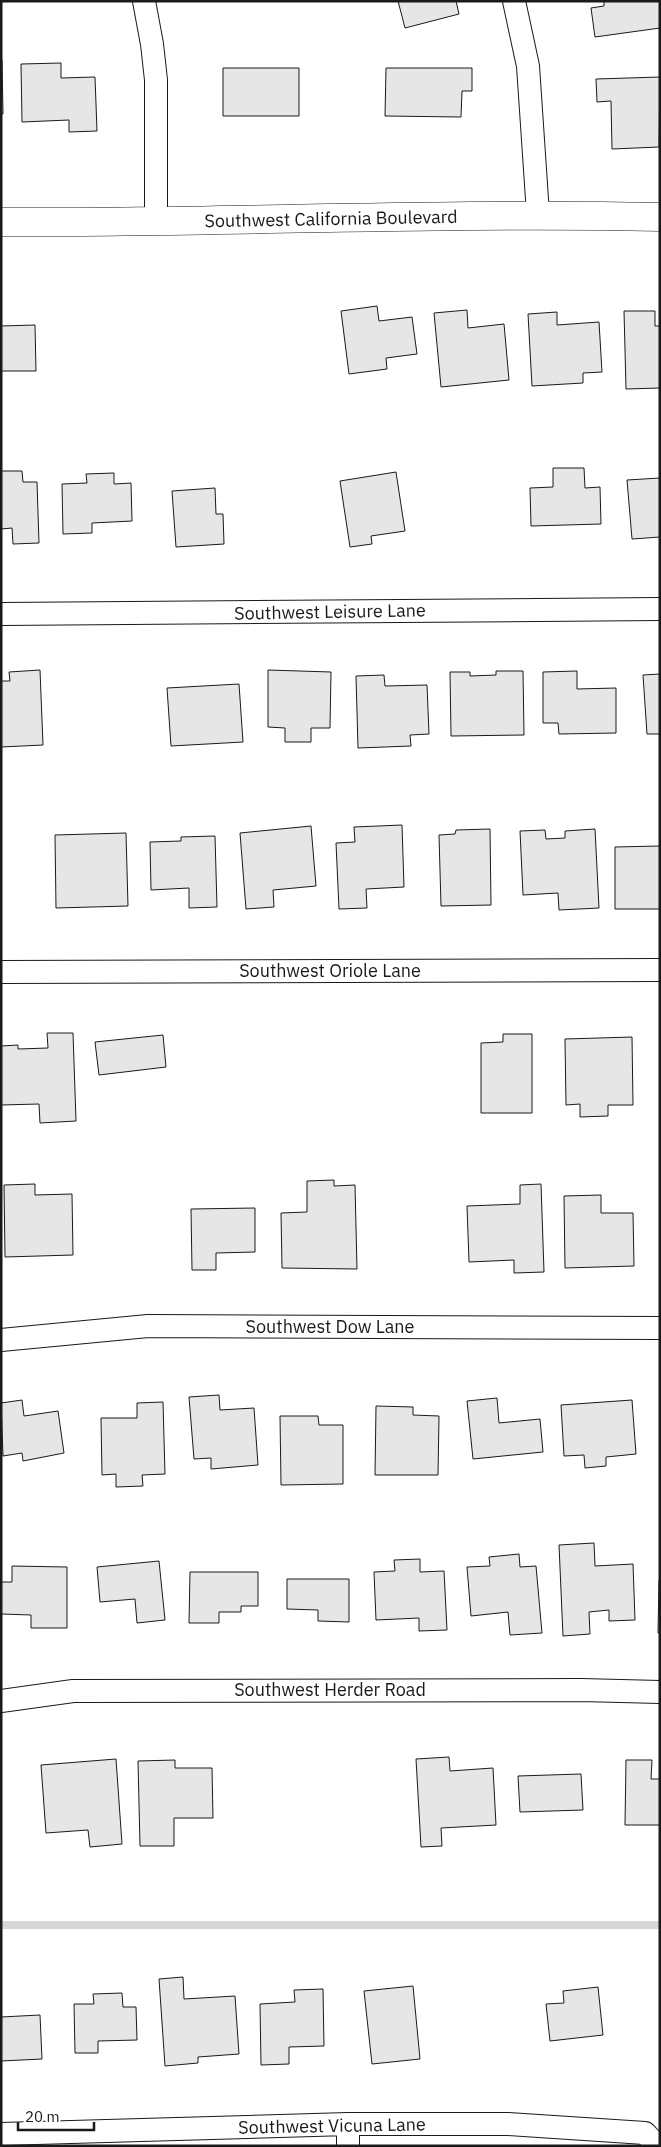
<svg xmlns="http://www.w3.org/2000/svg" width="661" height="2147" font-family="'IBM Plex Sans',sans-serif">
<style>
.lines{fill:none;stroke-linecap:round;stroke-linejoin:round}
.stream{stroke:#d7d7d7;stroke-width:8}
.building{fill:#e6e6e6;stroke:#1a1a1a}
.street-casing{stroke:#1a1a1a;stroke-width:24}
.secondary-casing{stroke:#1a1a1a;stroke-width:29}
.street{stroke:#fff;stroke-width:22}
.secondary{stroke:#fff;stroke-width:28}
.labels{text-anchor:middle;stroke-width:4;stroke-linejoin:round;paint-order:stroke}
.street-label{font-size:18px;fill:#1a1a1a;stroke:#fff}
</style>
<rect width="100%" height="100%" fill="#fff"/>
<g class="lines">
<path class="stream" d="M 1,1925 L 660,1925"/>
</g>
<path class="building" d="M 398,1 L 456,1 L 459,14 L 405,28 Z
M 604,1 L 660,1 L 660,28 L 595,37 L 591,8 L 604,6 Z
M 2,60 L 3,114 L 1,114 L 1,60 Z
M 61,63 L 61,78 L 95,77 L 97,131 L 69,132 L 69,120 L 22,122 L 21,64 Z
M 223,68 L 299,68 L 299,116 L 223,116 Z
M 386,68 L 472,68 L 472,91 L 462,91 L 461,117 L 385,116 Z
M 660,77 L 659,147 L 612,149 L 611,101 L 597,102 L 596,79 Z
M 377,306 L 379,321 L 412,317 L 417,354 L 386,358 L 387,369 L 349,374 L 341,311 Z
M 467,310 L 468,328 L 504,324 L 509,380 L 441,387 L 434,313 Z
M 624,311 L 655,311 L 655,326 L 660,326 L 660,388 L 626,389 Z
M 557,312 L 557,325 L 599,322 L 602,372 L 583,373 L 583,383 L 532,386 L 528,314 Z
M 35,325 L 36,371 L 1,371 L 1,326 Z
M 553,468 L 584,468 L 585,488 L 600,487 L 601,524 L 531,526 L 530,488 L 553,487 Z
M 1,471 L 22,471 L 23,482 L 37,482 L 39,543 L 13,544 L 12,528 L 1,529 Z
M 396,472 L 405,531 L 371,536 L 372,544 L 350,547 L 340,481 Z
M 114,473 L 114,484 L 131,483 L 132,521 L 92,523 L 92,533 L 63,534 L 62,484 L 87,483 L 86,474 Z
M 660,478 L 660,537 L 632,539 L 627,480 Z
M 215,488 L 216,514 L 223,514 L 224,544 L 176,547 L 172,491 Z
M 40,670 L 43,745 L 1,747 L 1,681 L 10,681 L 9,672 Z
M 268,670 L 331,672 L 330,728 L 311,728 L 311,742 L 285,742 L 285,728 L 268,727 Z
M 496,671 L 523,671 L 524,735 L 451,736 L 450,672 L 470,672 L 470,676 L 496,675 Z
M 577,671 L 577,689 L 616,688 L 616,733 L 559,734 L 558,723 L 543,723 L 543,672 Z
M 660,674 L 660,734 L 647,734 L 643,675 Z
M 384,675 L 385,686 L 427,685 L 429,734 L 410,735 L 411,746 L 358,748 L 356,676 Z
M 239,684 L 243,742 L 171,746 L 167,688 Z
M 402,825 L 404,887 L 366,889 L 367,908 L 339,909 L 336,843 L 355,842 L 354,827 Z
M 311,826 L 316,886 L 273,890 L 274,907 L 246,909 L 240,833 Z
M 490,829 L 491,905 L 441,906 L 439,835 L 455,834 L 456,830 Z
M 595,829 L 599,908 L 559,910 L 558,893 L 523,895 L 520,831 L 545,830 L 546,839 L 565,838 L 565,831 Z
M 126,833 L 128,906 L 56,908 L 55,835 Z
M 215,836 L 217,907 L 189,908 L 189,888 L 151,890 L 150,842 L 181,841 L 181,837 Z
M 660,846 L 660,909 L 615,909 L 615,847 Z
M 47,1033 L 73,1033 L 76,1121 L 40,1123 L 39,1104 L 1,1105 L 1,1046 L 18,1045 L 18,1049 L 48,1048 Z
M 503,1034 L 532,1034 L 532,1113 L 481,1113 L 481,1043 L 503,1042 Z
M 163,1035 L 166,1067 L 99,1075 L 95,1042 Z
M 632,1037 L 633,1105 L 608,1105 L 608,1116 L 580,1117 L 580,1104 L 566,1105 L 565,1039 Z
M 334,1180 L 334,1186 L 355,1185 L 357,1269 L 282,1268 L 281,1213 L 307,1212 L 307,1181 Z
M 35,1184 L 35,1195 L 72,1194 L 73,1255 L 5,1257 L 4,1185 Z
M 541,1184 L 544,1272 L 514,1273 L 514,1260 L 469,1262 L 467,1206 L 520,1204 L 520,1185 Z
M 601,1195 L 601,1213 L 633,1213 L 634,1266 L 565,1268 L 564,1196 Z
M 255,1208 L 255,1252 L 216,1253 L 216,1270 L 192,1270 L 191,1209 Z
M 219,1395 L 220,1410 L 254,1408 L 258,1465 L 211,1469 L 211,1458 L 194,1459 L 189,1397 Z
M 497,1398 L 499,1423 L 540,1419 L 543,1452 L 473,1459 L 467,1401 Z
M 22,1400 L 24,1416 L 58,1411 L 64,1453 L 23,1461 L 22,1453 L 3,1456 L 1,1403 Z
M 632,1400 L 636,1454 L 606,1457 L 606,1466 L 585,1468 L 584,1455 L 564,1456 L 561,1405 Z
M 163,1402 L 165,1474 L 142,1475 L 143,1486 L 116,1487 L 116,1474 L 102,1475 L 101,1418 L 137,1418 L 137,1403 Z
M 376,1406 L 413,1407 L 413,1415 L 439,1416 L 438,1475 L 375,1475 Z
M 280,1416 L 318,1416 L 319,1425 L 343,1425 L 343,1484 L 281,1485 Z
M 594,1543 L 595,1566 L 633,1564 L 635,1620 L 609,1621 L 609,1610 L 589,1612 L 590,1634 L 563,1636 L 559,1545 Z
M 519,1554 L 520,1567 L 536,1566 L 542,1633 L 510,1635 L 508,1612 L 471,1616 L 467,1567 L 490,1566 L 489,1557 Z
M 420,1559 L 420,1572 L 444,1571 L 447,1630 L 419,1631 L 419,1618 L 376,1620 L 374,1572 L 395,1571 L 394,1560 Z
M 159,1561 L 165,1620 L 137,1623 L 135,1599 L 100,1602 L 97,1567 Z
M 12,1566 L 67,1567 L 67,1628 L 31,1628 L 31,1615 L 1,1614 L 1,1582 L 12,1582 Z
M 190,1572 L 258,1572 L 258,1606 L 241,1606 L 241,1612 L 219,1612 L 219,1623 L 189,1623 Z
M 287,1579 L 349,1579 L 349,1622 L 318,1621 L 318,1610 L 287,1609 Z
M 659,1580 L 660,1580 L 660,1633 L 658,1633 Z
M 449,1757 L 450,1771 L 493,1768 L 496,1825 L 441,1828 L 442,1846 L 421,1847 L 416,1759 Z
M 116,1759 L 122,1844 L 90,1847 L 88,1830 L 46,1833 L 41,1765 Z
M 175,1760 L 175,1768 L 212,1768 L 213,1818 L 174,1818 L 174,1846 L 140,1846 L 138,1761 Z
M 626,1760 L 652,1760 L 651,1779 L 660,1779 L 660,1825 L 625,1825 Z
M 581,1774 L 583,1810 L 520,1812 L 518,1776 Z
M 183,1977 L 184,1999 L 235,1996 L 239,2054 L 198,2057 L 198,2063 L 165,2066 L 159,1979 Z
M 413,1986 L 420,2059 L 372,2064 L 364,1991 Z
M 598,1987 L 603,2035 L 550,2041 L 546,2004 L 564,2003 L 563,1991 Z
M 323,1989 L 324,2046 L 289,2047 L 289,2064 L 261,2065 L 260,2004 L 295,2002 L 294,1990 Z
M 122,1993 L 123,2007 L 136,2007 L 137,2040 L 98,2041 L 98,2053 L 75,2053 L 74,2004 L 94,2004 L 93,1994 Z
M 40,2015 L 42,2059 L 1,2061 L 1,2017 Z"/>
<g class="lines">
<defs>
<path id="street" d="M 144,1 L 152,44 L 156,80 L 156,223
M 514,1 L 528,66 L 538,214
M 1,614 L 660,609
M 1,972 L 660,970
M 1,1340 L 148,1326 L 660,1328
M 1,1701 L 73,1691 L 581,1690 L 660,1692
M 1,2134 L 348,2124 L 508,2124 L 645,2133 L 657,2146
M 348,2146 L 348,2124"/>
<path id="secondary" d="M 1,222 C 221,223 440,212 660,217"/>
</defs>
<use href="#street" class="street-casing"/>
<use href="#secondary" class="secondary-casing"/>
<use href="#street" class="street"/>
<use href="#secondary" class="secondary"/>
</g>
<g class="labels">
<g class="street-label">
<text transform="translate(331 219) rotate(-1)" y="6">Southwest California Boulevard</text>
<text transform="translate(330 612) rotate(-1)" y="6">Southwest Leisure Lane</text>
<text x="330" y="977">Southwest Oriole Lane</text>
<text x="330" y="1333">Southwest Dow Lane</text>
<text x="330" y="1696">Southwest Herder Road</text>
<text transform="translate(332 2126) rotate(-1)" y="6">Southwest Vicuna Lane</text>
</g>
</g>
<rect width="661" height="2147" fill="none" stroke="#1a1a1a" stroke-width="5"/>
<path d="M18 2122v8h76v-8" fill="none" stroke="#1a1a1a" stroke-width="2.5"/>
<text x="25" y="2122" font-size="15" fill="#1a1a1a" stroke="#ffffff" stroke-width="4" paint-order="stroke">20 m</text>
</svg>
